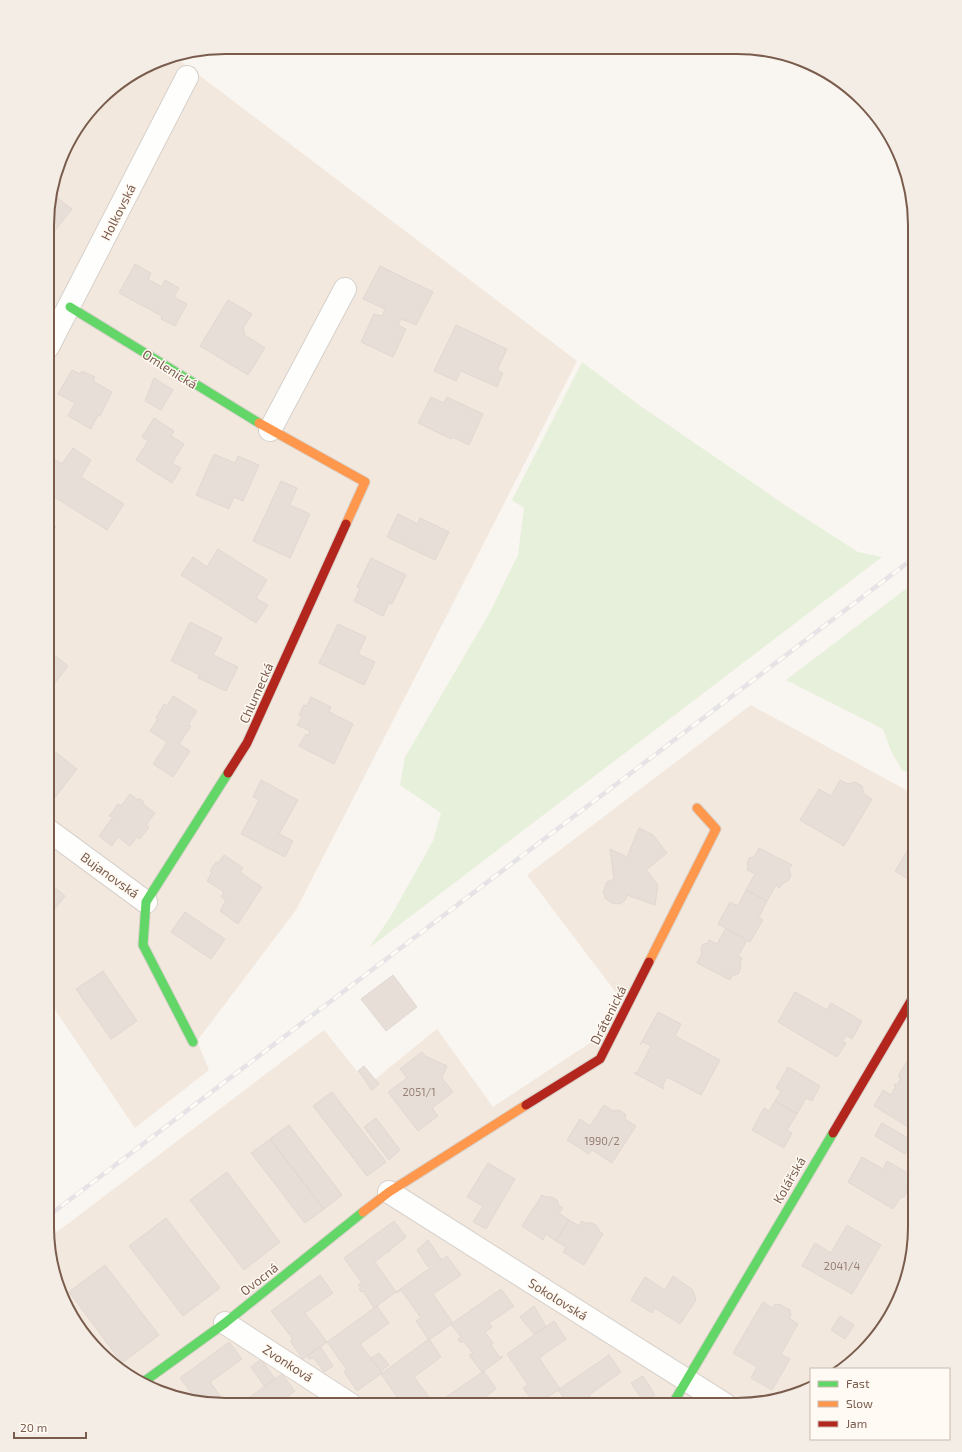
<svg xmlns="http://www.w3.org/2000/svg" width="962" height="1452" font-family="'Exo 2',sans-serif">
<style>
.residential{fill:#f2e8de}
.green{fill:#e7f0db}
.building{fill:#e6ded7;stroke:#e2d8d2}
.lines{fill:none;stroke-linecap:round;stroke-linejoin:round}
.street-casing{stroke:#d7d1cb;stroke-width:24}
.fast-casing{stroke:#d9d2cb;stroke-width:11}
.slow-casing{stroke:#d9d2cb;stroke-width:11}
.jam-casing{stroke:#d9d2cb;stroke-width:11}
.street{stroke:#fefefd;stroke-width:22}
.fast{stroke:#63d668;stroke-width:9}
.slow{stroke:#ff974d;stroke-width:9}
.jam{stroke:#b3261e;stroke-width:9}
.rail-casing{stroke:#e6e3e7;stroke-width:4.5}
.rail{stroke:#fffaf3;stroke-width:3;stroke-dasharray:9;stroke-linecap:butt}
.labels{text-anchor:middle;stroke-width:3;stroke-linejoin:round;paint-order:stroke}
.number-label{font-size:11px;fill:#977e72}
.street-label{font-size:13px;fill:#7a5c4d;stroke:#fffaf3}
.rim{fill:none;stroke:#7a5c4d;stroke-width:2}
</style>
<rect width="100%" height="100%" fill="#f9f5f0"/>
<path class="residential" d="M 175,57 L 577,361 L 296,910 L 197,1041 L 209,1070 L 135,1128 L 47,998 L 48,202 L 65,146 L 107,91 L 157,60 Z
M 751,705 L 915,795 L 915,1239 L 905,1285 L 885,1326 L 846,1368 L 811,1369 L 811,1388 L 805,1391 L 737,1405 L 202,1404 L 157,1392 L 117,1368 L 84,1336 L 61,1295 L 49,1238 L 324,1030 L 368,1085 L 437,1029 L 493,1107 L 593,1041 L 617,994 L 527,875 Z"/>
<path class="green" d="M 582,362 L 639,405 L 785,505 L 858,552 L 882,557 L 369,948 L 391,916 L 433,841 L 441,813 L 400,785 L 405,757 L 489,614 L 518,555 L 524,508 L 512,500 Z
M 915,582 L 915,775 L 902,770 L 891,751 L 883,729 L 786,680 Z"/>
<path class="building" d="M 51,193 L 72,209 L 49,238 L 48,237 L 48,202 Z
M 135,264 L 151,273 L 148,279 L 162,287 L 165,280 L 179,288 L 174,297 L 187,304 L 175,326 L 161,319 L 162,316 L 119,293 Z
M 380,266 L 433,292 L 416,325 L 401,319 L 398,325 L 406,329 L 393,357 L 361,342 L 374,314 L 382,316 L 385,309 L 363,299 Z
M 228,300 L 252,314 L 243,328 L 245,335 L 265,348 L 248,375 L 200,346 Z
M 456,325 L 507,349 L 497,370 L 503,373 L 497,387 L 461,371 L 456,381 L 434,371 Z
M 72,370 L 80,374 L 82,371 L 95,377 L 93,381 L 112,392 L 100,416 L 98,415 L 91,429 L 68,416 L 75,403 L 58,394 Z
M 154,378 L 173,390 L 161,410 L 145,401 Z
M 431,397 L 444,403 L 447,397 L 483,414 L 469,445 L 452,437 L 451,439 L 418,423 Z
M 154,418 L 174,431 L 171,436 L 184,444 L 172,463 L 181,468 L 172,483 L 136,460 L 148,441 L 142,437 Z
M 73,448 L 91,460 L 81,477 L 124,504 L 107,530 L 48,493 L 48,455 L 62,464 Z
M 214,454 L 235,463 L 238,456 L 259,465 L 243,501 L 234,497 L 229,509 L 196,495 Z
M 281,481 L 297,488 L 290,505 L 310,514 L 290,558 L 253,541 Z
M 398,514 L 418,524 L 420,518 L 449,532 L 435,560 L 387,537 Z
M 48,522 L 56,527 L 48,539 Z
M 218,549 L 267,580 L 256,598 L 268,605 L 256,623 L 181,575 L 193,557 L 207,567 Z
M 371,558 L 406,575 L 392,604 L 389,603 L 383,616 L 354,601 L 360,589 L 357,587 Z
M 190,622 L 222,638 L 213,655 L 238,667 L 226,691 L 198,678 L 200,675 L 171,661 Z
M 338,624 L 366,637 L 358,654 L 375,662 L 364,685 L 319,663 Z
M 48,650 L 68,666 L 51,688 L 48,685 Z
M 173,696 L 197,711 L 188,725 L 191,726 L 179,744 L 190,751 L 173,777 L 153,764 L 167,742 L 150,731 L 158,719 L 156,718 L 164,704 L 167,706 Z
M 311,697 L 331,707 L 329,712 L 353,724 L 334,764 L 299,746 L 306,734 L 308,736 L 310,731 L 297,725 L 302,716 L 299,715 L 304,705 L 307,706 Z
M 49,747 L 77,769 L 53,800 L 48,795 L 48,749 Z
M 261,780 L 298,800 L 279,834 L 293,841 L 285,857 L 241,834 L 259,800 L 253,797 Z
M 840,780 L 848,784 L 855,782 L 862,786 L 864,794 L 872,799 L 844,846 L 800,820 L 819,789 L 831,796 Z
M 130,794 L 138,800 L 140,799 L 144,802 L 142,803 L 155,813 L 146,825 L 149,827 L 140,839 L 137,837 L 130,846 L 118,837 L 112,846 L 99,836 L 113,817 L 109,816 L 118,804 L 121,806 Z
M 639,828 L 653,835 L 667,853 L 646,870 L 658,885 L 655,905 L 627,895 L 626,899 L 623,902 L 619,904 L 612,903 L 606,899 L 603,892 L 607,882 L 614,879 L 610,849 L 627,857 Z
M 759,848 L 792,865 L 789,869 L 791,876 L 788,881 L 782,884 L 779,888 L 776,885 L 767,901 L 746,890 L 755,874 L 747,870 L 748,867 L 747,863 L 749,858 L 754,857 Z
M 908,850 L 915,854 L 915,883 L 895,871 Z
M 224,855 L 243,868 L 240,872 L 262,887 L 238,924 L 220,911 L 226,900 L 221,897 L 224,892 L 207,881 L 212,872 L 210,871 L 216,862 L 218,863 Z
M 48,882 L 65,896 L 47,919 Z
M 746,890 L 767,901 L 759,917 L 763,920 L 750,942 L 718,924 L 730,902 L 738,906 Z
M 185,912 L 225,939 L 211,959 L 171,932 Z
M 726,928 L 747,940 L 738,956 L 742,958 L 740,962 L 741,968 L 738,974 L 732,976 L 730,980 L 697,963 L 702,953 L 701,949 L 703,944 L 708,943 L 709,940 L 717,944 Z
M 47,950 L 55,957 L 47,967 Z
M 103,971 L 137,1021 L 111,1039 L 76,989 Z
M 393,975 L 417,1007 L 386,1031 L 361,999 Z
M 795,992 L 827,1010 L 831,1003 L 862,1021 L 852,1039 L 846,1035 L 842,1042 L 846,1043 L 837,1057 L 778,1022 Z
M 658,1012 L 681,1024 L 675,1036 L 720,1060 L 701,1095 L 667,1077 L 662,1087 L 664,1088 L 664,1089 L 634,1073 L 637,1073 L 651,1046 L 643,1042 L 640,1045 Z
M 914,1050 L 915,1050 L 915,1131 L 874,1106 L 883,1090 L 891,1095 L 896,1086 L 894,1085 L 895,1084 L 897,1085 L 901,1078 L 898,1076 Z
M 422,1052 L 425,1056 L 447,1066 L 442,1078 L 453,1092 L 432,1108 L 438,1116 L 418,1131 L 388,1092 L 407,1078 L 400,1069 Z
M 364,1066 L 379,1084 L 372,1090 L 358,1071 Z
M 788,1067 L 820,1086 L 812,1101 L 806,1098 L 797,1114 L 775,1101 L 781,1091 L 776,1088 Z
M 332,1092 L 386,1162 L 367,1176 L 313,1106 Z
M 775,1101 L 797,1114 L 787,1130 L 792,1133 L 784,1148 L 752,1130 L 764,1108 L 769,1111 Z
M 604,1105 L 613,1111 L 619,1110 L 625,1114 L 626,1120 L 636,1126 L 612,1163 L 592,1150 L 589,1154 L 567,1140 L 580,1119 L 590,1126 Z
M 376,1118 L 400,1150 L 389,1160 L 364,1127 Z
M 882,1123 L 913,1141 L 905,1154 L 875,1136 Z
M 289,1125 L 342,1195 L 324,1209 L 270,1139 Z
M 270,1139 L 324,1209 L 305,1223 L 251,1153 Z
M 862,1157 L 883,1169 L 887,1161 L 913,1176 L 906,1187 L 907,1192 L 905,1196 L 900,1198 L 893,1209 L 848,1182 Z
M 488,1163 L 515,1179 L 486,1229 L 473,1222 L 483,1206 L 467,1197 Z
M 227,1172 L 280,1242 L 244,1270 L 190,1200 Z
M 542,1195 L 546,1197 L 552,1197 L 557,1200 L 559,1206 L 563,1208 L 559,1213 L 569,1220 L 556,1241 L 546,1234 L 543,1240 L 522,1226 Z
M 166,1218 L 220,1288 L 183,1316 L 129,1246 Z
M 569,1220 L 579,1226 L 582,1221 L 586,1223 L 592,1223 L 597,1226 L 600,1232 L 603,1234 L 584,1265 L 563,1252 L 566,1247 L 556,1241 Z
M 394,1221 L 406,1237 L 390,1250 L 390,1251 L 387,1253 L 387,1252 L 375,1262 L 396,1292 L 374,1308 L 363,1291 L 361,1292 L 359,1289 L 361,1288 L 358,1285 L 362,1283 L 344,1258 Z
M 847,1225 L 881,1245 L 852,1294 L 802,1266 L 815,1243 L 831,1253 Z
M 428,1240 L 441,1259 L 428,1267 L 417,1250 Z
M 447,1256 L 461,1275 L 433,1294 L 453,1323 L 429,1340 L 416,1321 L 421,1318 L 401,1290 L 397,1293 L 396,1292 Z
M 105,1265 L 159,1335 L 122,1363 L 69,1292 Z
M 320,1275 L 333,1293 L 305,1313 L 327,1342 L 303,1359 L 290,1341 L 293,1339 L 271,1311 Z
M 673,1276 L 693,1290 L 696,1300 L 680,1324 L 655,1308 L 652,1313 L 631,1300 L 645,1277 L 665,1290 Z
M 501,1289 L 514,1306 L 489,1323 L 492,1327 L 485,1332 L 493,1343 L 491,1345 L 500,1358 L 502,1356 L 503,1357 L 482,1372 L 469,1355 L 473,1353 L 463,1341 L 461,1343 L 458,1339 L 461,1337 L 451,1324 Z
M 763,1302 L 772,1308 L 774,1305 L 779,1304 L 790,1310 L 791,1315 L 789,1318 L 798,1324 L 781,1354 L 790,1359 L 772,1390 L 751,1378 L 757,1367 L 733,1353 Z
M 377,1306 L 389,1323 L 360,1344 L 382,1373 L 357,1391 L 344,1372 L 347,1370 L 327,1342 Z
M 534,1306 L 546,1327 L 534,1334 L 520,1317 Z
M 840,1316 L 854,1325 L 845,1339 L 831,1330 Z
M 554,1321 L 566,1339 L 539,1358 L 560,1389 L 537,1404 L 535,1404 L 523,1388 L 528,1385 L 507,1354 Z
M 429,1339 L 441,1357 L 414,1377 L 434,1404 L 402,1404 L 381,1374 Z
M 229,1342 L 242,1359 L 210,1382 L 226,1404 L 198,1402 L 180,1378 Z
M 320,1346 L 333,1366 L 324,1372 L 314,1358 L 309,1359 L 308,1355 Z
M 379,1353 L 389,1365 L 381,1371 L 371,1358 Z
M 609,1355 L 621,1372 L 589,1395 L 594,1403 L 595,1402 L 597,1405 L 569,1405 L 558,1390 Z
M 261,1359 L 275,1379 L 264,1386 L 251,1367 Z
M 484,1371 L 496,1389 L 476,1404 L 436,1404 Z
M 282,1374 L 295,1391 L 278,1404 L 240,1404 Z
M 643,1376 L 655,1395 L 644,1402 L 631,1383 Z"/>
<g class="lines">
<defs>
<path id="street" d="M 48,347 L 187,77
M 270,430 L 345,289
M 48,830 L 146,902
M 389,1192 L 726,1405
M 225,1323 L 350,1404"/>
<path id="fast" d="M 70,307 L 259,423
M 193,1042 L 143,945 L 146,902 L 228,773
M 142,1383 L 225,1323 L 363,1212
M 672,1405 L 833,1133"/>
<path id="slow" d="M 259,423 L 365,482 L 346,524
M 649,962 L 716,829 L 697,808
M 363,1212 L 389,1192 L 526,1105"/>
<path id="jam" d="M 228,773 L 247,743 L 346,524
M 526,1105 L 600,1059 L 649,962
M 833,1133 L 915,994"/>
</defs>
<use href="#street" class="street-casing"/>
<use href="#fast" class="fast-casing"/>
<use href="#slow" class="slow-casing"/>
<use href="#jam" class="jam-casing"/>
<use href="#street" class="street"/>
<use href="#fast" class="fast"/>
<use href="#slow" class="slow"/>
<use href="#jam" class="jam"/>
<defs>
<path id="rail" d="M 47,1217 L 915,557"/>
</defs>
<use href="#rail" class="rail-casing"/>
<use href="#rail" class="rail"/>
</g>
<g class="labels">
<g class="number-label">
<text x="419" y="1096">2051/1</text>
<text x="602" y="1145">1990/2</text>
<text x="842" y="1270">2041/4</text>
</g>
<g class="street-label">
<text transform="translate(118 212) rotate(-63)" y="5">Holkovská</text>
<text transform="translate(170 369) rotate(32)" y="5">Omlenická</text>
<text transform="translate(256 693) rotate(-66)" y="5">Chlumecká</text>
<text transform="translate(110 875) rotate(36)" y="5">Bujanovská</text>
<text transform="translate(608 1015) rotate(-63)" y="5">Drátenická</text>
<text transform="translate(789 1180) rotate(-60)" y="5">Kolářská</text>
<text transform="translate(259 1279) rotate(-38)" y="5">Ovocná</text>
<text transform="translate(558 1299) rotate(32)" y="5">Sokolovská</text>
<text transform="translate(288 1363) rotate(33)" y="5">Zvonková</text>
</g>
</g>
<path d="M0 0H962V1452H0ZM225 54H737A171 171 0 0 1 908 225V1227A171 171 0 0 1 737 1398H225A171 171 0 0 1 54 1227V225A171 171 0 0 1 225 54Z" fill="#f4ede6" fill-rule="evenodd"/>
<path class="rim" d="M225 54H737A171 171 0 0 1 908 225V1227A171 171 0 0 1 737 1398H225A171 171 0 0 1 54 1227V225A171 171 0 0 1 225 54Z"/>
<rect x="810" y="1368" width="140" height="72" fill="#fffaf3" stroke="#cabbb1"/>
<rect x="818" y="1381" width="20" height="6" fill="#63d668" stroke="#cabbb1"/>
<text x="846" y="1388" font-size="12" fill="#7a5c4d">Fast</text>
<rect x="818" y="1401" width="20" height="6" fill="#ff974d" stroke="#cabbb1"/>
<text x="846" y="1408" font-size="12" fill="#7a5c4d">Slow</text>
<rect x="818" y="1421" width="20" height="6" fill="#b3261e" stroke="#cabbb1"/>
<text x="846" y="1428" font-size="12" fill="#7a5c4d">Jam</text>
<path d="M14 1432v6h72v-6" fill="none" stroke="#7a5c4d" stroke-width="2"/>
<text x="20" y="1432" font-size="12" fill="#7a5c4d" stroke="#fffaf3" stroke-width="3" paint-order="stroke">20 m</text>
</svg>
